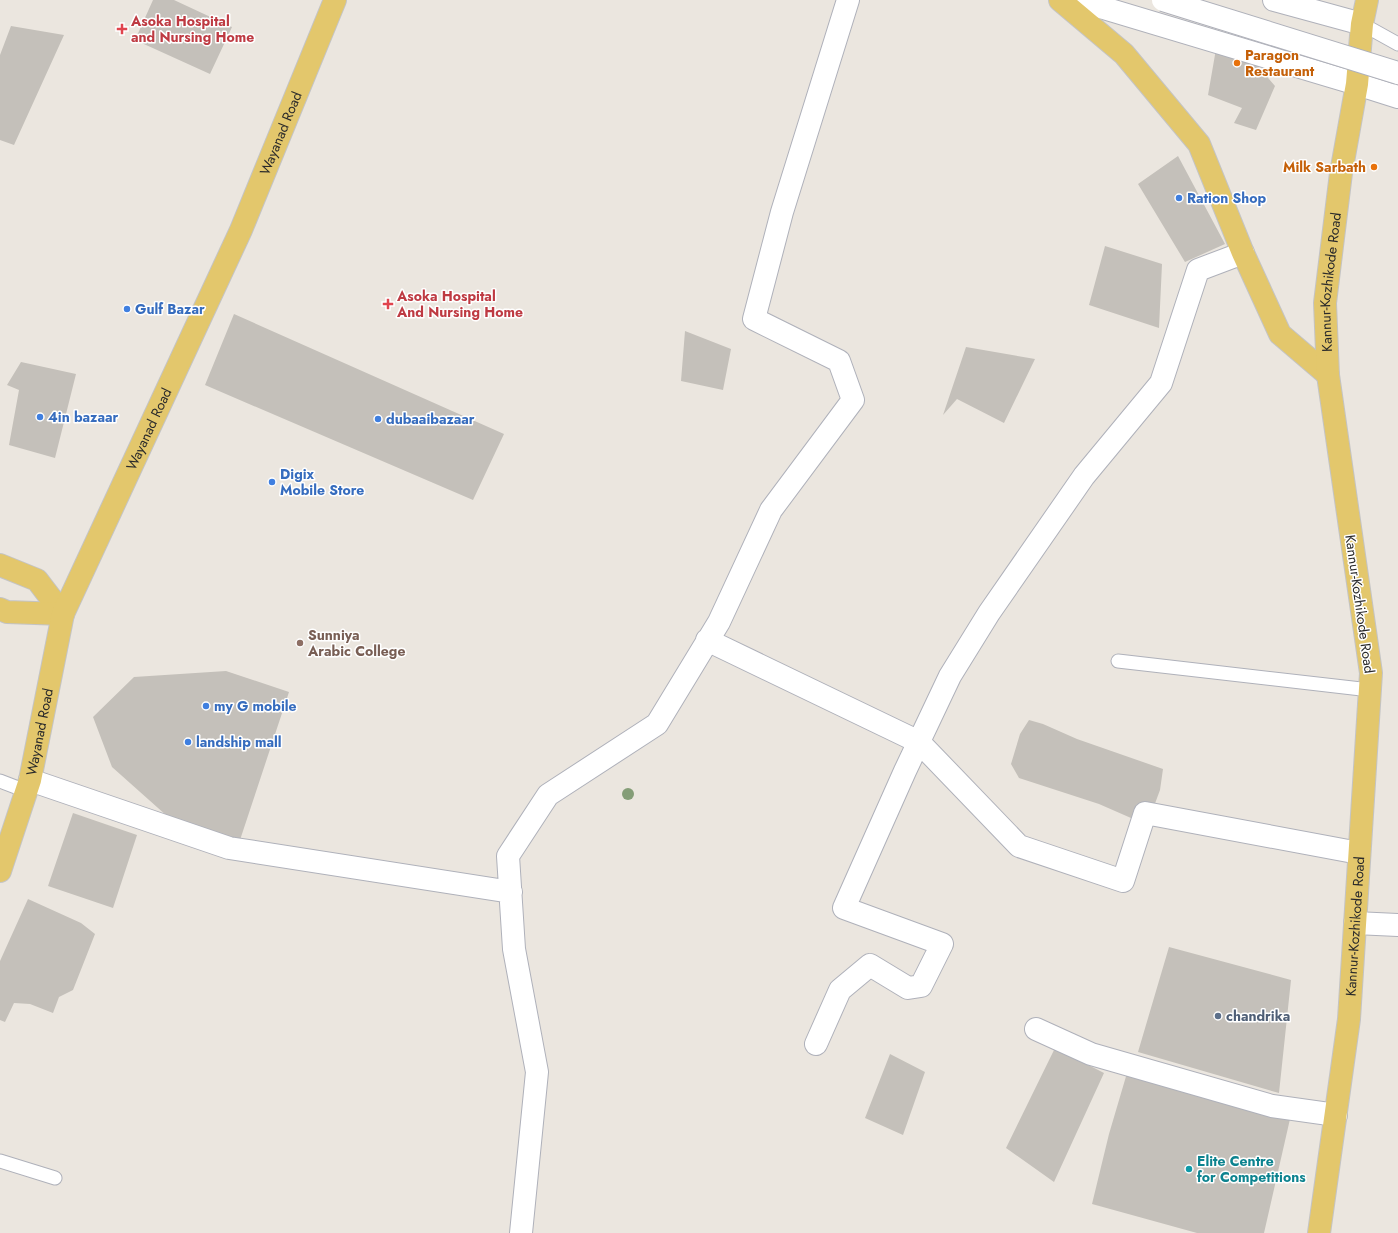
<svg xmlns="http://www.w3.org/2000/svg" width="1398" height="1233" font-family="Jost,sans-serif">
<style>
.building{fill:#c4c0ba}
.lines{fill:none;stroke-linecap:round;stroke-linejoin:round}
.lane-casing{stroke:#afb1ba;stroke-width:15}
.street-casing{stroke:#afb1ba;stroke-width:24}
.secondary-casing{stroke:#afb1ba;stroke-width:24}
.primary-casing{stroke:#c4c4c4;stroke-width:24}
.lane{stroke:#fff;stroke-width:13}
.street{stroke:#fff;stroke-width:22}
.secondary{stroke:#fff;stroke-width:22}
.primary{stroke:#e3c76c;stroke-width:22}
.secondary-bridge-casing{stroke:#afb1ba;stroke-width:24;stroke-linecap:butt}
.secondary-bridge{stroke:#fff;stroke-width:22}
.tree{fill:#849d77}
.health-dot{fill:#e0444e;stroke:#fff;stroke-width:1.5}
.food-dot{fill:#e8710a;stroke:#fff;stroke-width:1.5}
.shop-dot{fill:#3f7fe0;stroke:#fff;stroke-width:1.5}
.education-dot{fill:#8d6e63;stroke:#fff;stroke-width:1.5}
.service-dot{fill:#5c6f8a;stroke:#fff;stroke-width:1.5}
.culture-dot{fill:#0f9aa8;stroke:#fff;stroke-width:1.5}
.labels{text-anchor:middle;stroke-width:3;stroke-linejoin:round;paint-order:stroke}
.health-label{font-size:14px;font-weight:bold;fill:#be3a42;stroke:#fff;text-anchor:start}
.food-label{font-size:14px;font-weight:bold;fill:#c56008;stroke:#fff;text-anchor:start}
.street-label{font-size:14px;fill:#2b2b2b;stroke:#fff}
.shop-label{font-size:14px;font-weight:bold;fill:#366cbe;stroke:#fff;text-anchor:start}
.education-label{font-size:14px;font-weight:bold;fill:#785e54;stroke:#fff;text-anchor:start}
.service-label{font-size:14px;font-weight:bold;fill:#4e5e75;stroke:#fff;text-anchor:start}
.culture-label{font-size:14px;font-weight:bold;fill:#0d838f;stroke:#fff;text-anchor:start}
</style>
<rect width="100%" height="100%" fill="#ebe6df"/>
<path class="building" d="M 153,0 L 174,0 L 232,27 L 210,74 L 135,40 Z
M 11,26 L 64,35 L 14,145 L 0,140 L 0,55 Z
M 1216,49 L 1256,64 L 1275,86 L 1256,130 L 1234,123 L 1242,108 L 1208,95 Z
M 1178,156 L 1225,244 L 1185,262 L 1138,184 Z
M 1105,246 L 1162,264 L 1159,328 L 1089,305 Z
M 234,314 L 504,434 L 473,500 L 205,385 Z
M 685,331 L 731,349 L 723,390 L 681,381 Z
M 966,347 L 1035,359 L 1004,423 L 957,399 L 943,415 Z
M 21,362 L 76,374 L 55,458 L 9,445 L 19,390 L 7,385 Z
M 226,671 L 289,692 L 240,840 L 167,816 L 112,767 L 93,717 L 134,677 Z
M 1029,720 L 1043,724 L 1077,739 L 1163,769 L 1160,790 L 1147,825 L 1099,804 L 1019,778 L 1011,764 L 1020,734 Z
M 73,813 L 137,835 L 113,908 L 48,886 Z
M 28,899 L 81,923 L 95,934 L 73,990 L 59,997 L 53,1013 L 30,1004 L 14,1003 L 5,1022 L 0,1020 L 0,961 Z
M 1169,947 L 1291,980 L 1279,1093 L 1138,1052 Z
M 1055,1048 L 1104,1073 L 1054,1182 L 1006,1148 Z
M 890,1054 L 925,1072 L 903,1135 L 865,1118 Z
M 1127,1073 L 1290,1119 L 1264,1233 L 1197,1233 L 1092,1204 L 1109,1134 Z"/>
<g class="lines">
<defs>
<path id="lane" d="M 1362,24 L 1398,44
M 1118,661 L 1370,690
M 0,781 L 26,791
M 0,1161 L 55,1178"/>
<path id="street" d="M 1357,84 L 1398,97
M 707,640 L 919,742 L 1019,846 L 1123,881 L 1145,813 L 1359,853
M 30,780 L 229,848 L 511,892
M 1355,923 L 1398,925
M 1036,1029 L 1091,1054 L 1272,1106 L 1336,1115
M 816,1044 L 840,990 L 870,965 L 908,988 L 921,986 L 942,944 L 844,908 L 905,771 L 950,676 L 989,613 L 1084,476 L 1161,383 L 1198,270 L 1243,253
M 521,1233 L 537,1072 L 514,949 L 508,856 L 548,795 L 657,724 L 719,622 L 771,510 L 853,400 L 839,361 L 754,319 L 782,212 L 848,0"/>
<path id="secondary" d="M 1077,0 L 1357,84
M 1274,0 L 1362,24"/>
<g id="primary">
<path d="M 1060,0 L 1124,54 L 1199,144 L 1243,253 L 1280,334 L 1328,375"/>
<path d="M 0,565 L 37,580 L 63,614"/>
<path d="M 0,609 L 7,612 L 63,614"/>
<path id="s1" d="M 0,871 L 30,780 L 63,614 L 241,230 L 335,0"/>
<path id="s2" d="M 1319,1233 L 1349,1019 L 1371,673 L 1328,375 L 1325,303 L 1341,173 L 1357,84 L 1362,24 L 1367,0"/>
</g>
</defs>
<use href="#lane" class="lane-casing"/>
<use href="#street" class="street-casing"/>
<use href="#secondary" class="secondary-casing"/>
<use href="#primary" class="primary-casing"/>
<use href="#lane" class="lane"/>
<use href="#street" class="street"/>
<use href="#secondary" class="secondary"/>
<use href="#primary" class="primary"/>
<defs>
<path id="secondary-bridge" d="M 1163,0 L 1398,73"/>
</defs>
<use href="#secondary-bridge" class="secondary-bridge-casing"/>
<use href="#secondary-bridge" class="secondary-bridge"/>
</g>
<circle class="tree" cx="628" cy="794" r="6"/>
<g class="health-dot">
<path d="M120 23h4v4h4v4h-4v4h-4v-4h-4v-4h4z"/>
<path d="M386 298h4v4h4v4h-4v4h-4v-4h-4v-4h4z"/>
</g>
<g class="food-dot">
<circle cx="1237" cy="63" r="4"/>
<circle cx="1374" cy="167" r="4"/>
</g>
<g class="shop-dot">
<circle cx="1179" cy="198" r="4"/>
<circle cx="127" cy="309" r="4"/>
<circle cx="40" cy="417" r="4"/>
<circle cx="378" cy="419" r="4"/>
<circle cx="272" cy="482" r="4"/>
<circle cx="206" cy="706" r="4"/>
<circle cx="188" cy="742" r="4"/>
</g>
<circle class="education-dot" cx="300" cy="643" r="4"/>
<circle class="service-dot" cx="1218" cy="1016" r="4"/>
<circle class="culture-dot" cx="1189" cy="1169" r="4"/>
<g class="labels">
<g class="health-label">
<text x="131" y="26">Asoka Hospital<tspan x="131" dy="16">and Nursing Home</tspan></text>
<text x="397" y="301">Asoka Hospital<tspan x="397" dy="16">And Nursing Home</tspan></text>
</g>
<g class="food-label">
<text x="1245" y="60">Paragon<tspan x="1245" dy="16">Restaurant</tspan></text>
<text x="1366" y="172" text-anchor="end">Milk Sarbath</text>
</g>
<g class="street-label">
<text dy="5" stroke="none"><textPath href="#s1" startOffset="793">Wayanad Road</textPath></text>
<text dy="5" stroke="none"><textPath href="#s2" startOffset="957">Kannur-Kozhikode Road</textPath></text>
<text dy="5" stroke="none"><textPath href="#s1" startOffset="469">Wayanad Road</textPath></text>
<text transform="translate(1360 604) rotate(82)" y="5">Kannur-Kozhikode Road</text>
<text dy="5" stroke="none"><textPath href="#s1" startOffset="145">Wayanad Road</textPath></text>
<text dy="5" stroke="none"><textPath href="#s2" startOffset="309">Kannur-Kozhikode Road</textPath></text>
</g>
<g class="shop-label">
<text x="1187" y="203">Ration Shop</text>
<text x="135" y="314">Gulf Bazar</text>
<text x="48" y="422">4in bazaar</text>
<text x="386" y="424">dubaaibazaar</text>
<text x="280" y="479">Digix<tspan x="280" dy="16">Mobile Store</tspan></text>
<text x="214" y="711">my G mobile</text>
<text x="196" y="747">landship mall</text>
</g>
<g class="education-label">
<text x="308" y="640">Sunniya<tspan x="308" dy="16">Arabic College</tspan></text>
</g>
<g class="service-label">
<text x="1226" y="1021">chandrika</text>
</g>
<g class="culture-label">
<text x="1197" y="1166">Elite Centre<tspan x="1197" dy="16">for Competitions</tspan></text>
</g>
</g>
</svg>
